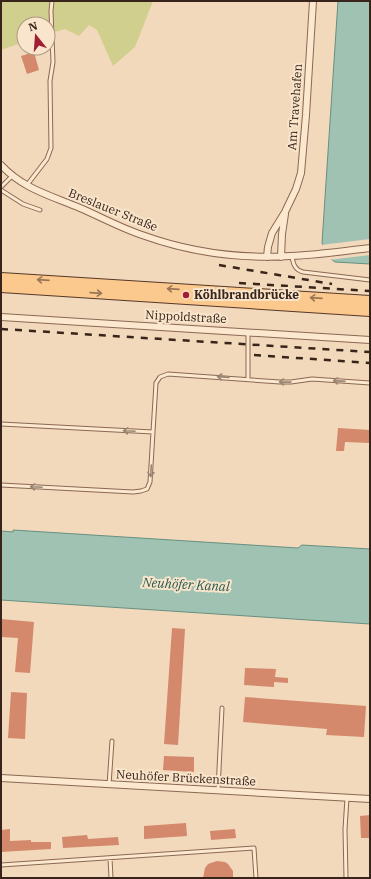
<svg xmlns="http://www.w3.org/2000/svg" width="371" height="879" font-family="'IBM Plex Serif',serif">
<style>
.green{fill:#d1cf8e}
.water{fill:#a0c2b3;stroke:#669080}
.pier{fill:#f2d9bb}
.building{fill:#d4886c}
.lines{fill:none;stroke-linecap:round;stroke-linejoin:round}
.lane-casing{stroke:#8b6853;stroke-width:5}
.street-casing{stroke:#8b6853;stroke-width:8}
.primary-casing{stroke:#573728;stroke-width:12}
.lane{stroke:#fce8cf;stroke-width:3}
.street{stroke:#fce8cf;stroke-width:6}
.primary{stroke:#fbc88d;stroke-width:10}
.rail{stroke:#38241a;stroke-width:2.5;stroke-dasharray:7 7;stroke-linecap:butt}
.oneway{stroke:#9a7654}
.oneway2{stroke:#9a8674}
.poi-dot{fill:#a01d32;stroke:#f9e5cb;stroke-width:1.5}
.labels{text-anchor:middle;stroke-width:4;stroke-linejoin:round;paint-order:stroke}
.street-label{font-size:12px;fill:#38241a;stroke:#f9e5cb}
.poi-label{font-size:12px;font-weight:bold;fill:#38241a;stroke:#f9e5cb;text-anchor:start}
.water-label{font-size:13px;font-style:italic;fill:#275a4f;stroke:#f9e5cb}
</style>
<rect width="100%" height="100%" fill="#f2d9bb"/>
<path class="green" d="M 1,1 L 153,1 L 135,47 L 113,66 L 97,30 L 89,25 L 79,36 L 65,29 L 48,34 L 48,24 L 24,24 L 24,42 L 1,50 Z"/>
<path class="water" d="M 338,1 L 370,1 L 370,264 L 335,262 L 327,256 L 322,243 Z
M 13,530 L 298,548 L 302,545 L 370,549 L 370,624 L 1,600 L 1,531 L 13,532 Z"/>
<path class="pier" d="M 370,239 L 370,255 L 328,260 L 325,257 L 321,245 Z"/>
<path class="building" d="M 34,52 L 39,70 L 27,74 L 21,56 Z
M 338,428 L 370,430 L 370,443 L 345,442 L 344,451 L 336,451 Z
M 1,619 L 34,622 L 30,673 L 15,672 L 18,638 L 1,637 Z
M 172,628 L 185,629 L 178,745 L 164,744 Z
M 245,668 L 276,669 L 275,677 L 288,678 L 288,683 L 274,682 L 274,687 L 244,685 Z
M 11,692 L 27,693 L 25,739 L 8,738 Z
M 245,697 L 366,706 L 364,737 L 326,735 L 327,729 L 243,722 Z
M 164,756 L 194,757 L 194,772 L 163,770 Z
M 370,815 L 370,838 L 361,838 L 360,816 Z
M 186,823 L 187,836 L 144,839 L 144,826 Z
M 10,829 L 10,841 L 31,840 L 31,842 L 51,842 L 51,849 L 1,852 L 1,830 Z
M 235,829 L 236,838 L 211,840 L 210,831 Z
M 87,835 L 88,839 L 118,837 L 119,845 L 63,848 L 62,837 Z
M 217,861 L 225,862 L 228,864 L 233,871 L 233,878 L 203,878 L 205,868 L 208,864 Z"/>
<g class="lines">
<defs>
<path id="lane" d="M 27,185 L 47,159 L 51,148 L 50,81 L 53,62 L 51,11 L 52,1
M 1,187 L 12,176
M 1,190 L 23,204 L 40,210
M 292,256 C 293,264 295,270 303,272 L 370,280
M 248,379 L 248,332
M 1,424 L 153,432 L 156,383 L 160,377 L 168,374 L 280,382 L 291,382 L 312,379 L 370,383
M 1,485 L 133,492 L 141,491 L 147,489 L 150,482 L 153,432
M 109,785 L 112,741
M 218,790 L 222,708
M 110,858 L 111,878
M 1,865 L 254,848 L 256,878
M 346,878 L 345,829 L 347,798"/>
<path id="street" d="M 1,165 C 23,189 52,196 80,208 C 101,217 121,228 142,235 C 189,252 241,259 291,256 C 318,255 344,251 370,248
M 267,257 L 268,247 L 272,233 L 285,212 L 296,189 L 301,173 L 306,115 L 313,1
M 281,257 L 282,234 L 285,214
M 1,317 L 370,340
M 1,778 L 370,799"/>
<path id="primary" d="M 1,278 L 370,301
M 1,287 L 370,311"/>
</defs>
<use href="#lane" class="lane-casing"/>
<use href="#street" class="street-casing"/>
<use href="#primary" class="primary-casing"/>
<use href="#lane" class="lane"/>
<use href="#street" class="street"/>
<use href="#primary" class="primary"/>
<path class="rail" d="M 219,265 L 332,284
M 239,283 L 370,291
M 1,329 L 370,352
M 254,355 L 370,363"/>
</g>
<defs><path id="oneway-shaft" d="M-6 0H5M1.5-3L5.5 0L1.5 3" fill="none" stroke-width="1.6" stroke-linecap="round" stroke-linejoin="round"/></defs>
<g class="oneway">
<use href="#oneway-shaft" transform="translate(43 280) rotate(-176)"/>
<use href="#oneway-shaft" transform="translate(173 289) rotate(-176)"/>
<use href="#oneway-shaft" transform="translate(96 293) rotate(4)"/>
<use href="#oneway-shaft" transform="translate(316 298) rotate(-176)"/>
</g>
<g class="oneway2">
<use href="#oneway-shaft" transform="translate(223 377) rotate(-176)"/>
<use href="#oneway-shaft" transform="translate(339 381) rotate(-176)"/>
<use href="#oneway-shaft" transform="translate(285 382) rotate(-179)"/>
<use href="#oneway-shaft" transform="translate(129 431) rotate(-177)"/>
<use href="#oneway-shaft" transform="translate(151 471) rotate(93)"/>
<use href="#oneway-shaft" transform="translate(36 487) rotate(-177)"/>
</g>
<circle class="poi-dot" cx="186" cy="295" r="4"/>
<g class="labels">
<g class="street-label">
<text transform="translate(295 107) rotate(-86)" y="4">Am Travehafen</text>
<text transform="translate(113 210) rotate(22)" y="4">Breslauer Straße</text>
<text transform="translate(186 317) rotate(3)" y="4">Nippoldstraße</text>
<text transform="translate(186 778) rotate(3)" y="4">Neuhöfer Brückenstraße</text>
</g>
<g class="poi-label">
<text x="194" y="299">Köhlbrandbrücke</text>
</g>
<g class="water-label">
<text transform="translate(186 584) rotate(3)" y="5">Neuhöfer Kanal</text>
</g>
</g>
<rect width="371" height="879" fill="none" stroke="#38241a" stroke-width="4"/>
<g transform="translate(36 36) rotate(343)"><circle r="19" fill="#f9e5cb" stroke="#ac9884"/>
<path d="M0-3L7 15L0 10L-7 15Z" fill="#a01d32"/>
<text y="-6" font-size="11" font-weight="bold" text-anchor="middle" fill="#38241a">N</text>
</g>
</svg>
